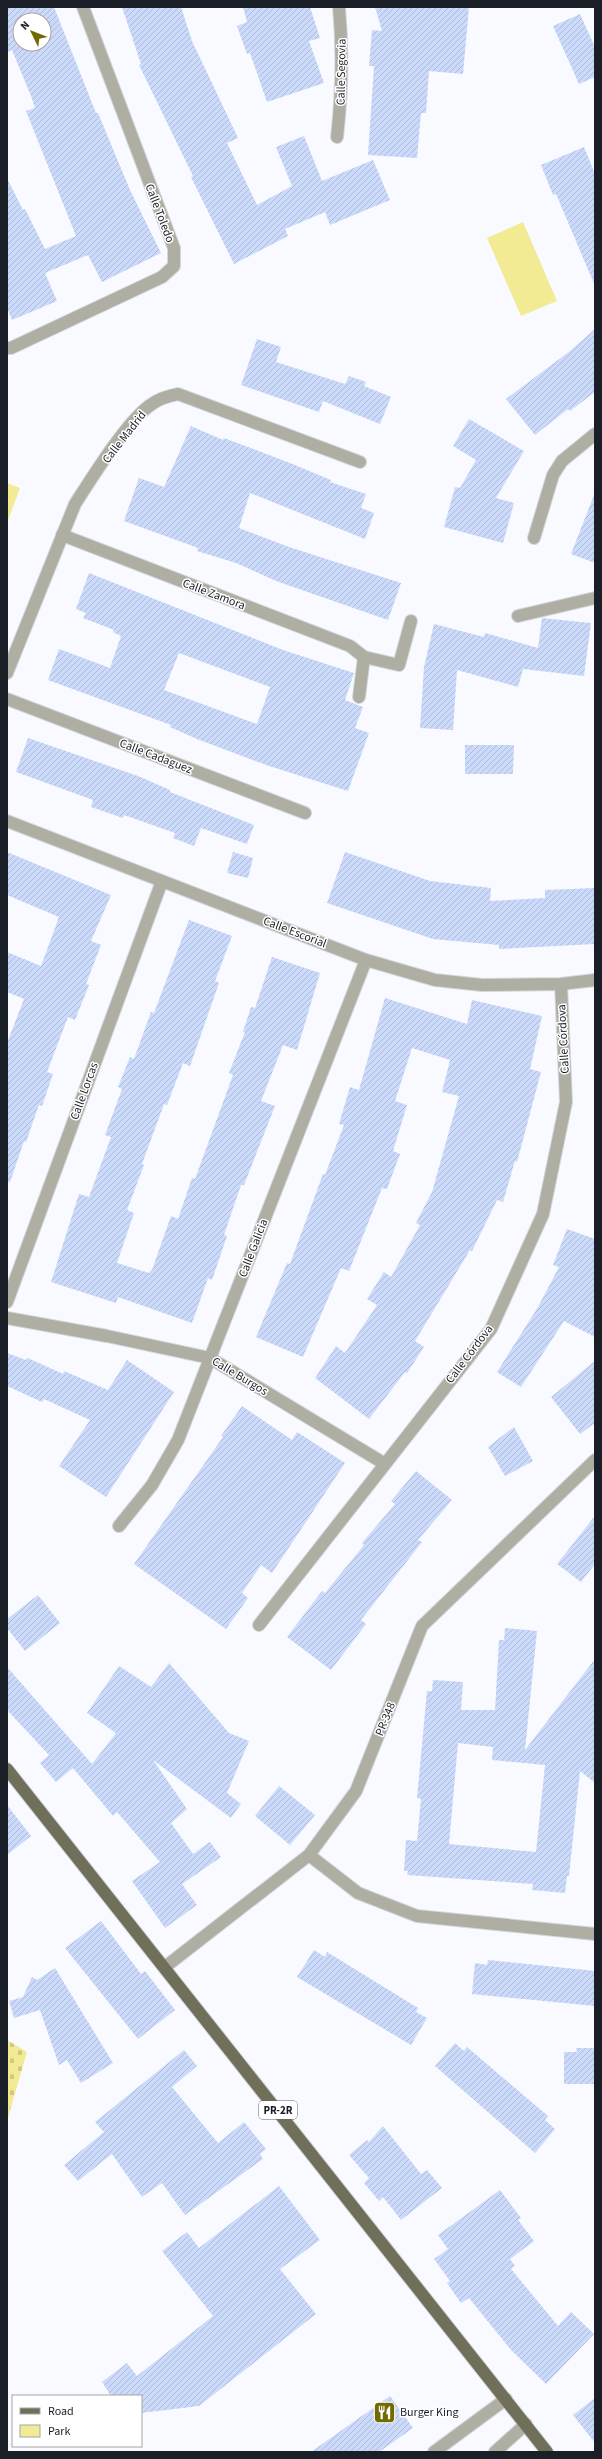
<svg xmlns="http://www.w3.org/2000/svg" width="602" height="2459" font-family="'Source Sans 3',sans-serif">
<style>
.green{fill:#f3ea94}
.cemetery{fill:url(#cemetery-stones)}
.building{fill:url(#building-hatch);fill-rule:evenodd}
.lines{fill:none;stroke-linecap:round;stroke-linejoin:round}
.service-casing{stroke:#d4d7dc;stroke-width:14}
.minor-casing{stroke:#d4d7dc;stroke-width:14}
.tertiary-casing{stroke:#d4d7dc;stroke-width:14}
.primary-casing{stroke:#d4d7dc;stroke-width:14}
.service{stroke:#afaea2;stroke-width:12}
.minor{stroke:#afaea2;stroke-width:12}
.tertiary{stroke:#afaea2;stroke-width:12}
.primary{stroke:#706f5a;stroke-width:12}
.labels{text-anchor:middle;stroke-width:3;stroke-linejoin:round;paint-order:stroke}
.shield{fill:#fff;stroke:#5f6268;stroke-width:1}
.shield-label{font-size:11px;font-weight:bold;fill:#1a1e27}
.street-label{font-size:12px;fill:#1a1e27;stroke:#fff}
.poi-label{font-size:12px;fill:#1a1e27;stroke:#fff;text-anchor:start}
</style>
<defs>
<pattern id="cemetery-stones" width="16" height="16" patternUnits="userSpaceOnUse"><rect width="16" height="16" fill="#f3ea94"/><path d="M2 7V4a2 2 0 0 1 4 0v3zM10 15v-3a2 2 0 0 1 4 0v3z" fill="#d0c880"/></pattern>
<pattern id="building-hatch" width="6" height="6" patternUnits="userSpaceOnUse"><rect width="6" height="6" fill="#cbdafa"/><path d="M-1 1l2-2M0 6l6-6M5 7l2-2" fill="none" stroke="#aebbd6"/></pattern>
</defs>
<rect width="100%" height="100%" fill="#f8faff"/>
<path class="green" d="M 523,222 L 557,301 L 521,316 L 487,238 Z
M 7,483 L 20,488 L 7,523 Z"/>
<path class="cemetery" d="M 7,2040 L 27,2052 L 7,2121 Z"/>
<path class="building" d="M 7,7 L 54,7 L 96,113 L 98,113 L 130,190 L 161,253 L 102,282 L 88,255 L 45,273 L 57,301 L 12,320 L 7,308 L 7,178 L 23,210 L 25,209 L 45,249 L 76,236 L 26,111 L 35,108 L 31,96 L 12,50 L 7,52 ZM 20,20 L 44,20 L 44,44 L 20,44 Z
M 122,7 L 181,7 L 192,41 L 238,138 L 227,143 L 257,205 L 292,186 L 276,147 L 304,136 L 322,181 L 373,160 L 390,200 L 330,225 L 325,212 L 285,229 L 288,236 L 234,264 L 191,177 L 193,176 L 139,65 L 141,64 Z
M 243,7 L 310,7 L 320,38 L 309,41 L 324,83 L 267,102 L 250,53 L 247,54 L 237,26 L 247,22 Z
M 375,7 L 469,7 L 463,74 L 429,71 L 426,113 L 421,113 L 417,158 L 368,155 L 374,66 L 369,66 L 372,30 L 382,31 Z
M 580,14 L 595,47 L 595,77 L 579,84 L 553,26 Z
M 584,147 L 595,174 L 595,286 L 556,194 L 553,195 L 541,165 Z
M 595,329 L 595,392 L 570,411 L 568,409 L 535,435 L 506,399 L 570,351 Z
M 257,339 L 281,347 L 276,362 L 345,384 L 349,376 L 366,382 L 364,386 L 391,397 L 380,424 L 323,401 L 319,412 L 241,385 Z
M 469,419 L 524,451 L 496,498 L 514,503 L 503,543 L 444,527 L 455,487 L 460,488 L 476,460 L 453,446 Z
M 191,426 L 223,440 L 224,438 L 290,463 L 331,480 L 330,482 L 366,494 L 361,508 L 374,513 L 365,539 L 250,493 L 239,528 L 289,547 L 401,583 L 388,620 L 276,581 L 236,563 L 197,551 L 198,548 L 124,521 L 139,478 L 164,487 Z
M 594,495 L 595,495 L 595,563 L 571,554 Z
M 89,573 L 283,650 L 354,673 L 345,700 L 363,707 L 355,728 L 369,733 L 348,791 L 269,766 L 197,739 L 170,727 L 171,725 L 48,680 L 59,649 L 110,668 L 121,636 L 113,632 L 114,630 L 83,618 L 86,613 L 76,609 ZM 179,653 L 270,687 L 257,724 L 164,690 Z
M 542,618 L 591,623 L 584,676 L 523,669 L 518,687 L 457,670 L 453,730 L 420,728 L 424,667 L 434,624 L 484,637 L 485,633 L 538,648 Z
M 28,738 L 138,776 L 170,790 L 170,792 L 254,825 L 247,844 L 201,828 L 194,846 L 173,838 L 175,833 L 124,815 L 123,818 L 91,807 L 93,800 L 16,772 Z
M 465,745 L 514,745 L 513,774 L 465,774 Z
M 7,852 L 111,895 L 91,941 L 101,945 L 86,984 L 89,985 L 75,1020 L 68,1017 L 47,1072 L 53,1074 L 42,1106 L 39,1105 L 26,1142 L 24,1141 L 10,1182 L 7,1182 L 7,1043 L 24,999 L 7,992 L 7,952 L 41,966 L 59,917 L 7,895 Z
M 233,852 L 253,858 L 248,878 L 227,873 Z
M 345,852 L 430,881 L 491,888 L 490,901 L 545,898 L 545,890 L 595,888 L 595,944 L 499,949 L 499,945 L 433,939 L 327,903 Z
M 189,920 L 232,936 L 215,981 L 219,983 L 190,1066 L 183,1063 L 167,1105 L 164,1104 L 142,1164 L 144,1165 L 127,1210 L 134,1213 L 117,1263 L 149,1273 L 152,1270 L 171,1216 L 178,1219 L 192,1178 L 195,1179 L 233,1075 L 229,1073 L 245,1032 L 243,1032 L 251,1007 L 255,1008 L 272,957 L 320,973 L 297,1050 L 283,1045 L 261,1101 L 275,1106 L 244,1185 L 241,1185 L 224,1235 L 227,1236 L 212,1280 L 208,1278 L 192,1323 L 118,1297 L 116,1303 L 51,1282 L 79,1194 L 89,1197 L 111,1137 L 105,1135 L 122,1089 L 118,1087 L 130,1057 L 134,1059 L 151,1012 L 154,1013 Z
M 385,998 L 467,1024 L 472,1000 L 542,1016 L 530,1069 L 541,1072 L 517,1162 L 515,1161 L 503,1202 L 497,1200 L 472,1251 L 470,1250 L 415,1341 L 424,1347 L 407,1373 L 405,1372 L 369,1419 L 315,1378 L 336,1346 L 345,1353 L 377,1305 L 367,1299 L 384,1272 L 391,1277 L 420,1225 L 416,1223 L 432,1192 L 459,1096 L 442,1092 L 450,1060 L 412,1048 L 395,1101 L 407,1105 L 393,1151 L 400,1154 L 387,1189 L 382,1188 L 349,1271 L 341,1268 L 303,1357 L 256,1337 L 287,1263 L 290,1264 L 323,1174 L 325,1175 L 344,1125 L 339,1124 L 350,1087 L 359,1090 Z
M 567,1229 L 595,1239 L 595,1337 L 564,1321 L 521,1387 L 497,1372 L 538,1307 L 559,1267 L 553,1265 Z
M 7,1353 L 26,1360 L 28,1358 L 63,1374 L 64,1371 L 108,1390 L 127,1360 L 174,1392 L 106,1497 L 59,1466 L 90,1420 L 44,1399 L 42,1402 L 7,1386 Z
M 595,1361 L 595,1423 L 580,1434 L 551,1397 Z
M 242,1406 L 292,1440 L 297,1432 L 345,1463 L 272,1573 L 261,1565 L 242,1593 L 248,1598 L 226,1629 L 134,1564 L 223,1437 L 221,1436 Z
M 514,1427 L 533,1461 L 505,1476 L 488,1447 Z
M 416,1471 L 452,1500 L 418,1540 L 422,1542 L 361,1620 L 366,1624 L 331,1670 L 287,1637 L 322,1591 L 325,1593 L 364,1545 L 362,1543 L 395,1504 L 391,1501 Z
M 595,1516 L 595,1564 L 581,1582 L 557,1564 Z
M 38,1595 L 60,1623 L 25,1651 L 7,1628 L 7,1619 Z
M 505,1628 L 537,1631 L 525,1750 L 595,1659 L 595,1783 L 580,1771 L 569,1876 L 567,1876 L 565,1893 L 532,1890 L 533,1884 L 407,1875 L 408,1871 L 404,1871 L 406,1840 L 417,1841 L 421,1799 L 417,1798 L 427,1691 L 432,1691 L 433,1680 L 463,1682 L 461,1710 L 495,1710 L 499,1640 L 504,1640 ZM 458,1743 L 493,1747 L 492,1760 L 545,1765 L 536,1852 L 449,1844 Z
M 169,1663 L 229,1733 L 249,1741 L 227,1793 L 241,1804 L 231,1818 L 153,1760 L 187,1809 L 171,1823 L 193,1854 L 210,1842 L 221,1857 L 182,1884 L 197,1905 L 165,1928 L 132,1881 L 160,1862 L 117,1812 L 113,1816 L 73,1768 L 56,1782 L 40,1763 L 49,1755 L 7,1710 L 7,1667 L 92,1764 L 116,1733 L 87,1713 L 119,1666 L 151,1687 Z
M 279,1786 L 315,1815 L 290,1845 L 255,1816 Z
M 7,1805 L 31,1836 L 7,1855 Z
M 101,1921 L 141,1974 L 145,1971 L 175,2010 L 138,2039 L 65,1948 Z
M 314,1950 L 325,1957 L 327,1952 L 418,2008 L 416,2012 L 427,2018 L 411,2045 L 297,1977 Z
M 488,1960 L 595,1971 L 595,2006 L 472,1994 L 475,1963 L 487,1965 Z
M 55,1968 L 113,2063 L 81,2083 L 67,2060 L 59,2065 L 40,2010 L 14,2018 L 9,2001 L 23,1997 L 32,1977 L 37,1980 Z
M 455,2043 L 464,2051 L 467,2047 L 548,2116 L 545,2120 L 555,2129 L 535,2153 L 435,2066 Z
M 576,2048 L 595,2048 L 595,2084 L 564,2084 L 564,2052 L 577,2052 Z
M 184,2050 L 197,2066 L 172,2087 L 218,2143 L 244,2122 L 266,2149 L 260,2154 L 263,2159 L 185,2215 L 162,2183 L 142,2197 L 112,2154 L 78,2181 L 64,2165 L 104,2132 L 95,2122 Z
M 383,2126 L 421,2174 L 427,2170 L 442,2188 L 401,2220 L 383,2197 L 379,2201 L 364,2183 L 369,2178 L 349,2155 L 367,2140 L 369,2142 Z
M 279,2186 L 320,2240 L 280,2269 L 316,2314 L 199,2406 L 141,2413 L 141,2396 L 111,2396 L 102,2382 L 127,2363 L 137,2376 L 213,2316 L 162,2251 L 187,2232 L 199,2248 Z
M 500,2190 L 521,2218 L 518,2220 L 534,2241 L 510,2259 L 515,2266 L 511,2269 L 558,2326 L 571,2312 L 594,2334 L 546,2384 L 511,2350 L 469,2298 L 461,2303 L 447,2283 L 450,2281 L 434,2259 L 448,2249 L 438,2235 Z
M 390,2396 L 413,2428 L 379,2452 L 311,2452 Z
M 595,2398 L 595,2443 L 573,2415 Z"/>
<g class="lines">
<defs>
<path id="service" d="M 359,697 L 364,657 L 399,665 L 411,621"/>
<path id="minor" d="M 337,137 C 342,93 343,51 339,7
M 7,348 L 11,348 L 162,277 L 174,266 L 174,248 L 83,7
M 62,535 L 350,646 L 364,657
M 534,538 L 553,475 L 562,461 L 595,434
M 518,616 L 595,598
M 7,673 L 75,504 C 91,479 129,418 152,404 C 160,398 168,396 178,394 L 360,462
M 7,699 L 305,813
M 7,821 L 366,960 L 435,980 L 482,985 L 561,984 L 595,980
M 7,1302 L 162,881
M 7,1318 L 107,1336 L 210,1358 L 385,1464
M 119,1526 L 152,1485 L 178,1440 L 366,960
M 259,1625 L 491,1329 L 543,1214 L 566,1102 L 561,984
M 309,1855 L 358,1893 L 417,1916 L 595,1934
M 434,2452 L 506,2399
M 495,2452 L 526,2424"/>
<path id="tertiary" d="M 165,1967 L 309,1855 L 356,1791 L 422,1626 L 595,1460"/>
<path id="primary" d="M 7,1769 L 547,2452"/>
</defs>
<use href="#service" class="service-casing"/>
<use href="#minor" class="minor-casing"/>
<use href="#tertiary" class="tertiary-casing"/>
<use href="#primary" class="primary-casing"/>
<use href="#service" class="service"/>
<use href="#minor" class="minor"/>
<use href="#tertiary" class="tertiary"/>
<use href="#primary" class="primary"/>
</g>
<defs>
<symbol id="restaurant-square" viewBox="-11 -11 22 22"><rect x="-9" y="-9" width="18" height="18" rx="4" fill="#736901" stroke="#fff"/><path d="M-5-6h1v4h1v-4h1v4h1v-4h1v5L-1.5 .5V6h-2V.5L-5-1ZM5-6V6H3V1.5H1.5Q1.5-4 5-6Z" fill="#fff"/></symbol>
</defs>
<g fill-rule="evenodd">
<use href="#restaurant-square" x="372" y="2400" width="25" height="25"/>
</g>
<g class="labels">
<rect class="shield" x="259" y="2101" width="38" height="18" rx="3"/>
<g class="shield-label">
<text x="278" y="2114">PR-2R</text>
</g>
<g class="street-label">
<text transform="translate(341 72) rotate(-89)" y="4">Calle Segovia</text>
<text transform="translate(160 213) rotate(69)" y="4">Calle Toledo</text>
<text transform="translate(124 437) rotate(-52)" y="4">Calle Madrid</text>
<text transform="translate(214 594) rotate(21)" y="4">Calle Zamora</text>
<text transform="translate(156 756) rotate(21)" y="4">Calle Cadaguez</text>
<text transform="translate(295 932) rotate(21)" y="4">Calle Escorial</text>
<text transform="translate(563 1039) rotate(-93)" y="4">Calle Córdova</text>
<text transform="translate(84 1091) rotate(-70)" y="4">Calle Lorcas</text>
<text transform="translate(253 1248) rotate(-69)" y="4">Calle Galicia</text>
<text transform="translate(469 1354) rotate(-53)" y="4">Calle Córdova</text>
<text transform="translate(240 1376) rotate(31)" y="4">Calle Burgos</text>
<text transform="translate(385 1719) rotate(-68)" y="4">PR-348</text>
</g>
<g class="poi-label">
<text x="400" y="2416">Burger King</text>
</g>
</g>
<rect width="602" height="2459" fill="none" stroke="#1a1e27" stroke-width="16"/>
<rect x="12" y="2395" width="130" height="52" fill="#ffffff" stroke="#a3a5a9"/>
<rect x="20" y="2408" width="20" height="6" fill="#706f5a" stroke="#a3a5a9"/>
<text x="48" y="2415" font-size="12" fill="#1a1e27">Road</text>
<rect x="20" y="2425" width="20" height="12" fill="#f3ea94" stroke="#a3a5a9"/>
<text x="48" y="2435" font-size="12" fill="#1a1e27">Park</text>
<g transform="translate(32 32) rotate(313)"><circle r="19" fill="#ffffff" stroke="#a3a5a9"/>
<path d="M0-3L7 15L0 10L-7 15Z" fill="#736901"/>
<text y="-6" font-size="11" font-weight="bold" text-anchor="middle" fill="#1a1e27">N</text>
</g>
</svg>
